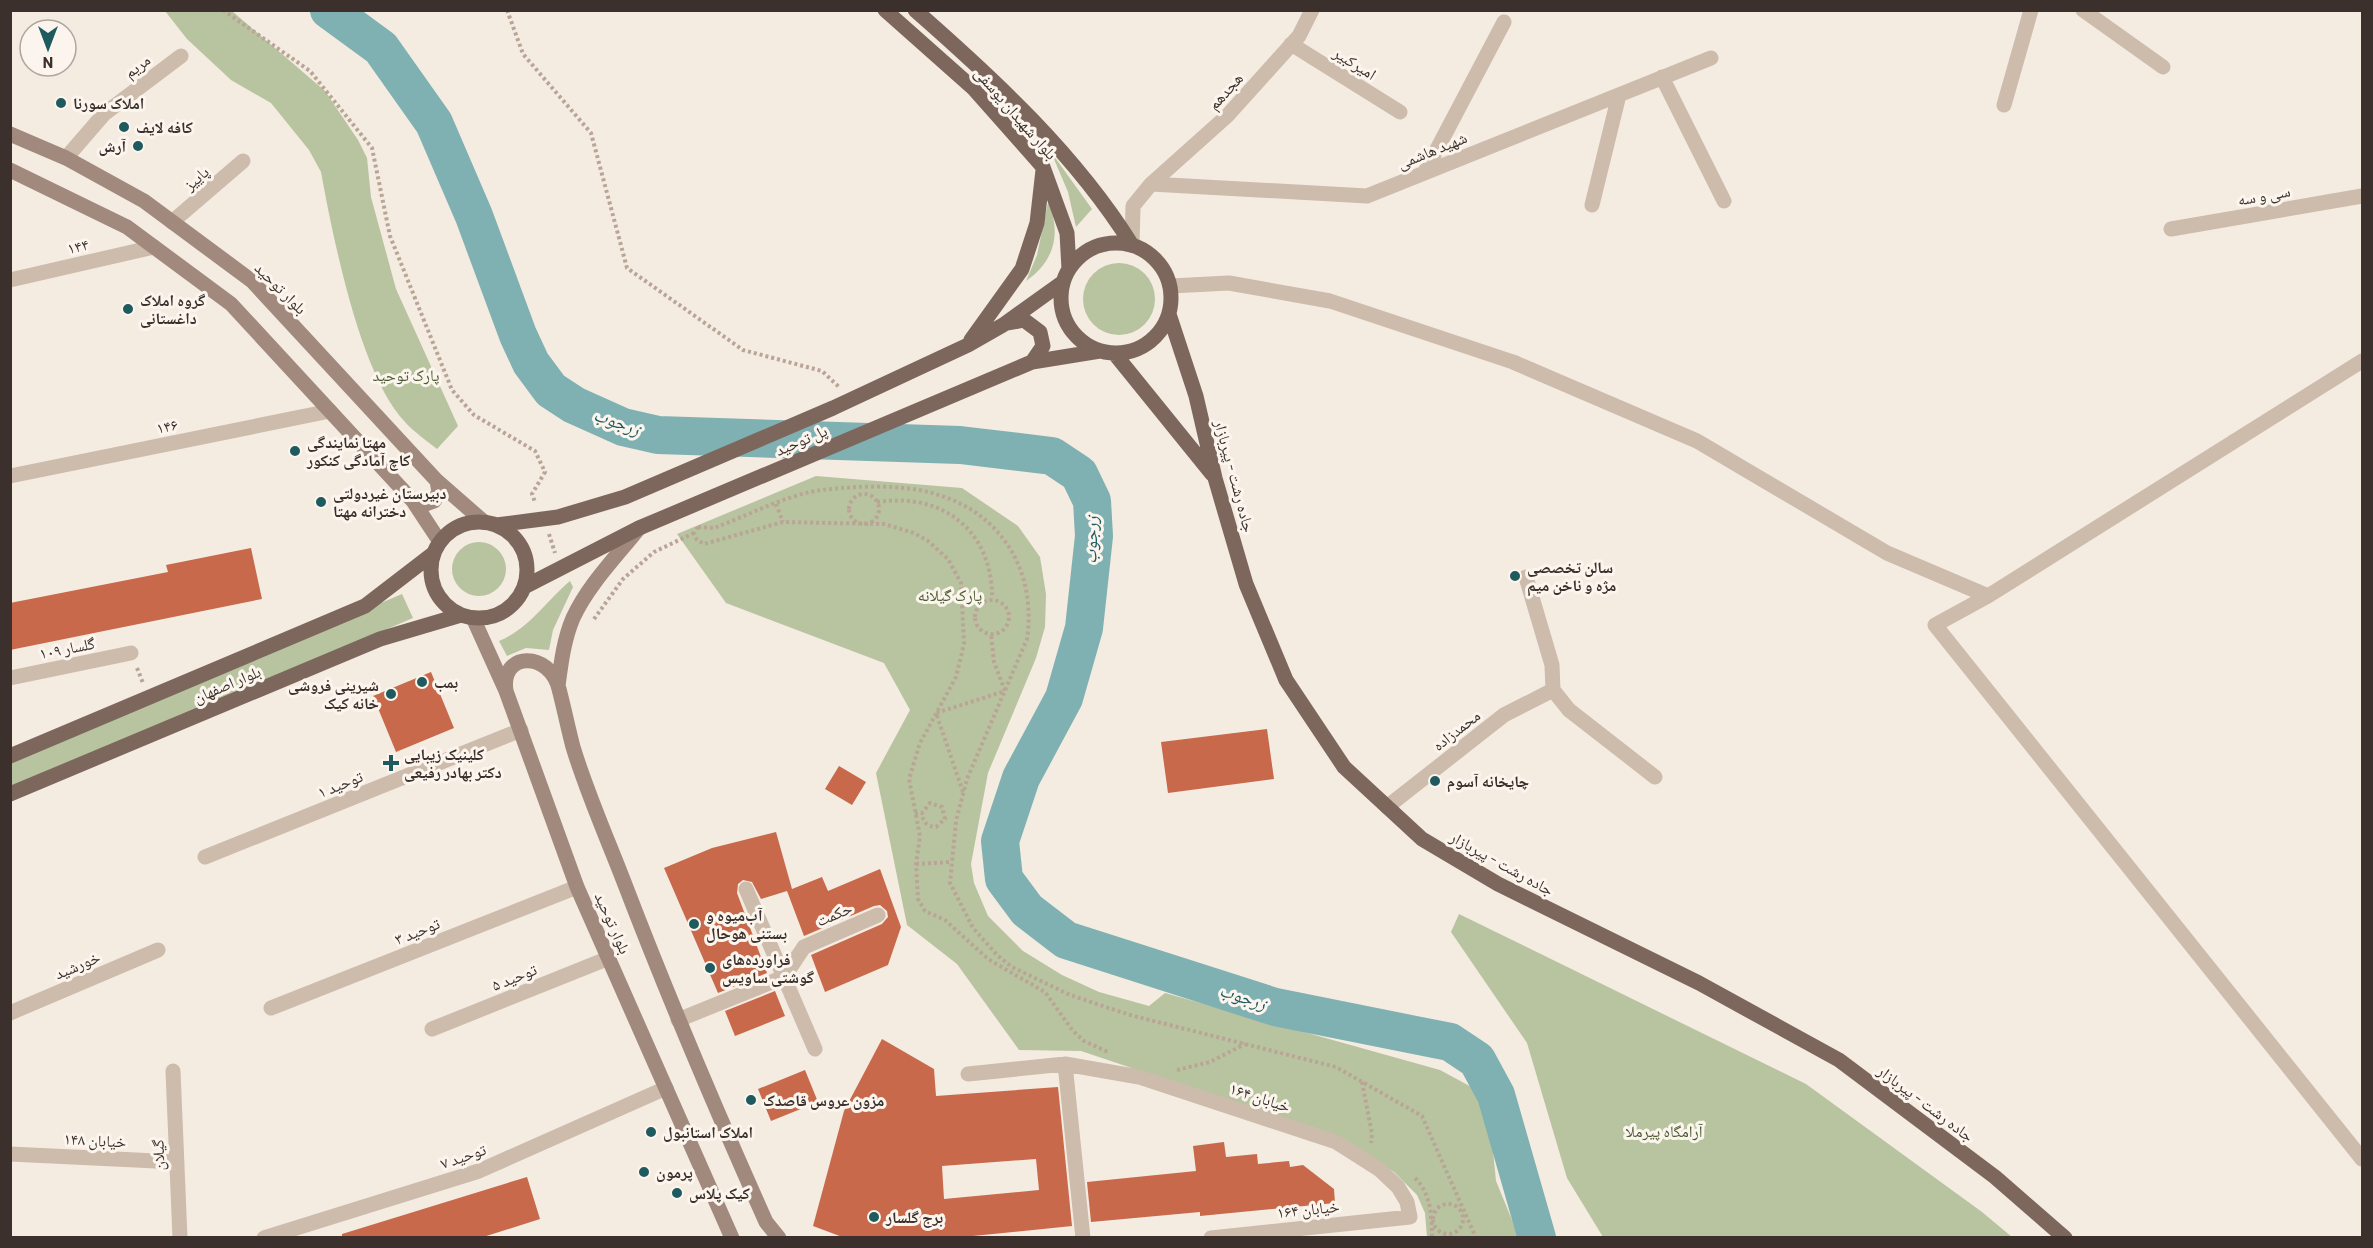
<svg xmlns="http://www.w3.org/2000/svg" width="2373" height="1248" font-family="Barlow,'Noto Naskh Arabic',sans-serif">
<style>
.green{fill:#b8c4a0}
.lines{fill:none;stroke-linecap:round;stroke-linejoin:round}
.river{stroke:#7fb0b2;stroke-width:38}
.building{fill:#c8694b;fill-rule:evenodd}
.path{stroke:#b9a596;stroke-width:4;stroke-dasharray:3 3;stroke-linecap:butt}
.minor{stroke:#cdbbac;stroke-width:15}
.secondary{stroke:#a18a7d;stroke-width:15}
.primary{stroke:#7d675c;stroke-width:15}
.poi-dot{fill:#1f5a5e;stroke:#fbf5ee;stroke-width:2}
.labels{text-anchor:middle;stroke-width:6;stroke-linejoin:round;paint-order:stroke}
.street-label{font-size:16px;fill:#3b302b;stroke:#fbf5ee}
.poi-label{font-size:16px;font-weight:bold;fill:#3b302b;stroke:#fbf5ee;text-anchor:start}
.park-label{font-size:16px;fill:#4a5a2e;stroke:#fbf5ee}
.water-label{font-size:18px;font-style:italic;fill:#1f5a5e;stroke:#fbf5ee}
</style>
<rect width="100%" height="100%" fill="#f4ebe1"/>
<path class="green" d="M 165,11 L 232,11 L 325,91 L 358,140 L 367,158 L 371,197 L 396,289 L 458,426 L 437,449 C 426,440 414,432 405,422 C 360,375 333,237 321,172 L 309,150 L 271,103 L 231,80 L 187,39 Z
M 1051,152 L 1092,209 L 1076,227 L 1068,192 Z
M 1048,202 C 1062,233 1054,262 1026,281 L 1037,255 Z
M1083 299a36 36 0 1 1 72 0a36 36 0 1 1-72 0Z
M 816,476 L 962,488 L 1018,526 L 1040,557 L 1046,594 L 1045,627 L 1036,658 L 988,773 L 971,864 L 974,883 L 988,916 L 1023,951 L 1062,975 L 1099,992 L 1149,1006 L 1165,993 L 1440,1070 L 1477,1090 L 1491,1131 L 1496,1181 L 1519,1237 L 1427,1237 L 1425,1213 L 1417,1195 L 1394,1172 L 1341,1138 L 1081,1051 L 1019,1050 L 957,964 L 907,925 L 876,773 L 910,710 L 884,663 L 726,603 L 677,534 Z
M452 569a27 27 0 1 1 54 0a27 27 0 1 1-54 0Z
M 570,581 L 573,587 L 553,630 L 549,650 L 526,648 L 507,656 L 499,641 C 530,628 545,602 570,581 Z
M 402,594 L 413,618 L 11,789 L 11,760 Z
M 1459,914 L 1806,1084 L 1982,1212 L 2012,1237 L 1603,1237 L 1567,1178 L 1527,1043 L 1451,932 Z"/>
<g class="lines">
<path class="river" d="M 329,10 L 381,48 L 434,123 L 474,216 L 518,335 L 531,363 L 551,390 L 574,405 L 623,427 L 658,435 L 960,445 L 1052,456 L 1079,474 L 1092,501 L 1094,536 L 1084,628 L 1064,698 L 1021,778 L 1000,841 L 1004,879 L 1027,910 L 1066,940 L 1275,1007 L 1450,1042 L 1477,1060 L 1496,1095 L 1537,1238"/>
</g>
<path class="building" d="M 251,548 L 262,599 L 10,650 L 10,603 L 168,572 L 166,565 Z
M 431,672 L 454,728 L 396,752 L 373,696 Z
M 1267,729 L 1274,779 L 1168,793 L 1161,742 Z
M 839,766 L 866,782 L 852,805 L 825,789 Z
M 776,832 L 792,889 L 822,877 L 828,891 L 880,869 L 901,927 L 888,965 L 825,992 L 811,955 L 882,924 L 888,917 L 887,911 L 880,905 L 874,906 L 804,936 L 787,891 L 761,899 L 752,882 L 743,880 L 738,884 L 737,893 L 767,973 L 718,993 L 664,868 L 712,848 Z
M 775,991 L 785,1016 L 735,1036 L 725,1011 Z
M 882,1039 L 934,1069 L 936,1096 L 1058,1087 L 1072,1226 L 953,1238 L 845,1238 L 813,1226 L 844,1111 ZM 1036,1159 L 1039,1190 L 944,1199 L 942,1166 Z
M 805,1070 L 818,1102 L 771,1121 L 758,1089 Z
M 1224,1142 L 1226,1157 L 1257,1154 L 1258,1164 L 1289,1161 L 1290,1167 L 1303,1165 L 1334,1189 L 1335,1203 L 1200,1216 L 1200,1212 L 1091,1222 L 1087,1182 L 1196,1171 L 1193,1146 Z
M 527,1177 L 540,1219 L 480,1238 L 342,1238 L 342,1234 Z"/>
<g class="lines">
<path class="path" d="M 223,10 L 310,71 L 372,148 L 390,236 L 452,390 L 474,415 L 535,451 L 545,472 L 532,494 L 535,502
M 507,10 L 523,54 L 591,133 L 627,268 L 743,350 L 822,371 L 839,387
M849 509a15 15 0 1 1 30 0a15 15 0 1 1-30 0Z
M 877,502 C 941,492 991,529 992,595
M 776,504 L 783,522
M 698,527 L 714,528 C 747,516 788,494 822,490 C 856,486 900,484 932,493 C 1001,511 1037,571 1027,639 L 967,779 L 956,821 L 950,883 L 973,928 L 997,955 L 1012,967 L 1070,995 L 1130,1015 L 1336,1067 L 1422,1116 L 1476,1238
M 698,527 L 694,533 L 697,540 L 704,544 L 783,522 L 884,524 L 914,533 L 928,541 L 948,559 L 961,583 L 964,644 L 956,677 L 920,743 L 909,779 L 920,836 L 916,864 L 918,899 L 925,911 L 945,920 L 988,959 L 1045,992 L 1073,1031 L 1084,1041 L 1108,1052
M 549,534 L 555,553
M975 617a17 17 0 1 1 34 0a17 17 0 1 1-34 0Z
M 594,619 L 623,579 L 654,552 L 694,533
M 137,668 L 143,683
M 963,792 L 936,713 L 1005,691 L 994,662 L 991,634
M 915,814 L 922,813 L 930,803 L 942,807 L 945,819 L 936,827 C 926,826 923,822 922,813
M 916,864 L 951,862
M 1177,1070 L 1210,1062 L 1245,1044
M 1362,1082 L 1372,1134 L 1371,1143
M 1415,1178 C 1431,1194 1432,1216 1432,1238
M1433 1219a15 15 0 1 1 30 0a15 15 0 1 1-30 0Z"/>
<path class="minor" d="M 2083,10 L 2163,67
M 1291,44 L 1400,112
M 1662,77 L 1724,201
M 2004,105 L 2031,10
M 66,158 L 104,114 L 181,56
M 1425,172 L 1504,22
M 1151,184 L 1367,196 L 1711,58
M 1592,205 L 1619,95
M 172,222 L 243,161
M 2171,229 L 2362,196
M 1132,245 L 1133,206 L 1151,184 L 1227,116 L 1299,36 L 1312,10
M 10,280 L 154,247
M 1170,286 L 1229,283 L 1330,301 L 1513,362 L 1697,441 L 1887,553 L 1988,596
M 2362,361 L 1988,596 L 1935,625 L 2362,1159
M 10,476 L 330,411
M 1526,577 L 1552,665 L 1553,690 L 1569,710 L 1655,777
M 10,678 L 131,653
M 1387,807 L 1504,715 L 1553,690
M 205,857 L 521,730
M 746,889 L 815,1049
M 271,1008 L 577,887
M 10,1013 L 158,950
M 678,1020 L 784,977 L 804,947 L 878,915
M 432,1029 L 609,958
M 1065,1064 L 1083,1238
M 173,1071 L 180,1238
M 968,1074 L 1065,1064 L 1139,1077 L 1336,1142 L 1380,1170 L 1398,1187 L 1407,1202 L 1410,1217 L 1211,1238
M 10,1154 L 177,1162
M 264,1238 L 479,1171 L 666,1088"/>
<path class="secondary" d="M 10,134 L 66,158 L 144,201 L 252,281 L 437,481 L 484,522
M 10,170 L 127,227 L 231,304 L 413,501 L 440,542
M 413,501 L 423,505 L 434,501 L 439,492 L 437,481
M 473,618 L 506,691 L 577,887 L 732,1238
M 558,686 C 561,663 564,639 573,618 C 588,585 617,556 639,528
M 506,691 C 500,651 550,651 559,689 C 564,708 568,728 573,747 C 587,793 607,838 624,882 C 668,997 716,1110 766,1222 L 779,1238"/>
<path class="primary" d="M 885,10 L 974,89 L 1043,167 L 1067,233 L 1069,269
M 915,10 C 996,81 1075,154 1132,245
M1061 298a55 55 0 1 1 110 0a55 55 0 1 1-110 0Z
M 1169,314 L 1196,396 L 1215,478 L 1246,584 L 1286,680 L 1344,767 L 1422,839 L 1498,884 L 1699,983 L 1839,1060 L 1995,1177 L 2065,1238
M 1008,323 L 1024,320 L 1040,332 L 1043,346 L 1032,362
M 971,340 L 1022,269 L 1037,223 L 1043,170
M 1114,353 L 1212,474
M431 570a48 48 0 1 1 96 0a48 48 0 1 1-96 0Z
M 496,525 L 558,517 L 625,497 L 833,408 L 968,345 L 1003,325 L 1063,282
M 524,587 L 639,528 L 1032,362 L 1100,351
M 10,756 L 365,606 L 434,553
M 10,794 L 380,639 L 461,615"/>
</g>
<g class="poi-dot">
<circle cx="61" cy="103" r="6"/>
<circle cx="124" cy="127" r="6"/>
<circle cx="138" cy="146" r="6"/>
<circle cx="128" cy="309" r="6"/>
<circle cx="295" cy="451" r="6"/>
<circle cx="321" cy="502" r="6"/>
<circle cx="1515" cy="576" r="6"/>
<circle cx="422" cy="682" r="6"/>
<circle cx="391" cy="694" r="6"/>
<path d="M388 754h6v6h6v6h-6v6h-6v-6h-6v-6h6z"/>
<circle cx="1435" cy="781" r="6"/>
<circle cx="694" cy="924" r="6"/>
<circle cx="710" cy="968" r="6"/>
<circle cx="751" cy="1100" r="6"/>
<circle cx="651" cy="1132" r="6"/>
<circle cx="644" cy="1172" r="6"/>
<circle cx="677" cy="1193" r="6"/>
<circle cx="874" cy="1217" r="6"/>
</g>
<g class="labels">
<g class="street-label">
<text transform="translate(1355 63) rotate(32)" y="6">امیرکبیر</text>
<text transform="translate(137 66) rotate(-37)" y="6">مریم</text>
<text transform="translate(1225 91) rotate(-48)" y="6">هجدهم</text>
<text transform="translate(1016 113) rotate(49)" y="6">بلوار شهیدان یوسفی</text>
<text transform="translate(1432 150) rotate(-22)" y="6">شهید هاشمی</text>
<text transform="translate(196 178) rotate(-41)" y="6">پاییز</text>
<text transform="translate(2264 195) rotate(-10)" y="6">سی و سه</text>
<text transform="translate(78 246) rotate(-13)" y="6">۱۴۴</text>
<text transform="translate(281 288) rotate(45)" y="6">بلوار توحید</text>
<text transform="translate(167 426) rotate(-12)" y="6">۱۴۶</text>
<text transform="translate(801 440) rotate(-23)" y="6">پل توحید</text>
<text transform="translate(1235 476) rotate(75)" y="6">جاده رشت - پیربازار</text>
<text transform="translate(67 648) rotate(-11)" y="6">گلسار ۱۰۹</text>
<text transform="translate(227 684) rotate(-23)" y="6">بلوار اصفهان</text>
<text transform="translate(1456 730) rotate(-38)" y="6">محمدزاده</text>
<text transform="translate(340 784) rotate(-22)" y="6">توحید ۱</text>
<text transform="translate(1502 863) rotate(29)" y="6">جاده رشت - پیربازار</text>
<text transform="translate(834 914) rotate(-23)" y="6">حکمت</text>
<text transform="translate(613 923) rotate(66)" y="6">بلوار توحید</text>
<text transform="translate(417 931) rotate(-22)" y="6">توحید ۳</text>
<text transform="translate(77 965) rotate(-23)" y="6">خورشید</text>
<text transform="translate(514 977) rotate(-22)" y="6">توحید ۵</text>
<text transform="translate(1260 1097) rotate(18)" y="6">خیابان ۱۶۴</text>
<text transform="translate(1926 1103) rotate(37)" y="6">جاده رشت - پیربازار</text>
<text transform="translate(95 1140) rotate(3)" y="6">خیابان ۱۴۸</text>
<text transform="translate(158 1155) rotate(-92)" y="6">گیلان</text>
<text transform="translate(463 1156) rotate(-19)" y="6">توحید ۷</text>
<text transform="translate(1308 1209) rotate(-6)" y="6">۱۶۴ خیابان</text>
</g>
<g class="poi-label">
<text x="73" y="109">املاک سورنا</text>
<text x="136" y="133">کافه لایف</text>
<text x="126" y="152" text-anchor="end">آرش</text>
<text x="140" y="306">گروه املاک<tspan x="140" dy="18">داغستانی</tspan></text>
<text x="307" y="448">مهتا نمایندگی<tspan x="307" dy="18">کاچ آمادگی کنکور</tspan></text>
<text x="333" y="499">دبیرستان غیردولتی<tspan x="333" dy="18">دخترانه مهتا</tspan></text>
<text x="1527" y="573">سالن تخصصی<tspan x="1527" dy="18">مژه و ناخن میم</tspan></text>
<text x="434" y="688">بمب</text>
<text x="379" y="691" text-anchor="end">شیرینی فروشی<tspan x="379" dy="18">خانه کیک</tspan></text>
<text x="404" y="760">کلینیک زیبایی<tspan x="404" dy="18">دکتر بهادر رفیعی</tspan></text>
<text x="1447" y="787">چایخانه آسوم</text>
<text x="706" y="921">آب‌میوه و<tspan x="706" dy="18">بستنی هوحال</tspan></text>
<text x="722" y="965">فراورده‌های<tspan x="722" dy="18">گوشتی ساویس</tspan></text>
<text x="763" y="1106">مزون عروس قاصدک</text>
<text x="663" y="1138">املاک استانبول</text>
<text x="656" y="1178">پرمون</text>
<text x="689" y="1199">کیک پلاس</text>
<text x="886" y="1223">برج گلسار</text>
</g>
<g class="park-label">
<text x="406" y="381">پارک توحید</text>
<text x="950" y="601">پارک گیلانه</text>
<text x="1664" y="1137">آرامگاه پیرملا</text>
</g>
<g class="water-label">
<text transform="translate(617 422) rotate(20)" y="6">زرجوب</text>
<text transform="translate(1091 540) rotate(-88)" y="6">زرجوب</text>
<text transform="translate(1243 997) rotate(18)" y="6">زرجوب</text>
</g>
</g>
<rect width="2373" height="1248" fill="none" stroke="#3b302b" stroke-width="24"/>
<g transform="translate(48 48) rotate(180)"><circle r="28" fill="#fbf5ee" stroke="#aea6a0" stroke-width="1.5"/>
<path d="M0-4.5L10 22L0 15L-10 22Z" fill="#1f5a5e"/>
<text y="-9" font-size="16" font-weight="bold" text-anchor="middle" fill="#3b302b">N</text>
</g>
</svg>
